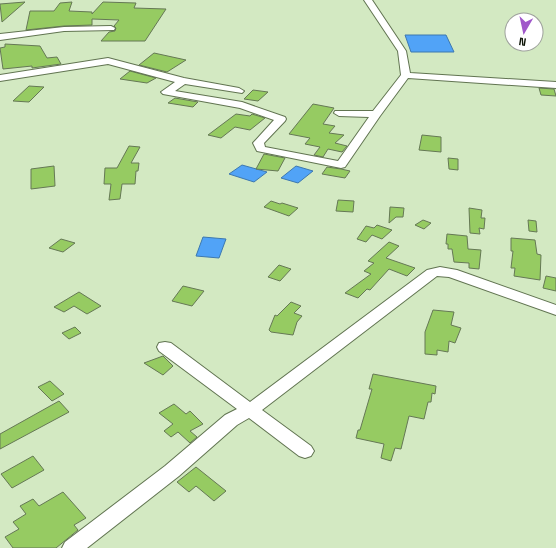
<svg xmlns="http://www.w3.org/2000/svg" width="556" height="548" font-family="'Space Grotesk',sans-serif">
<style>
.water{fill:#51a3f7;stroke:#3d78af}
.building{fill:#96cb62;stroke:#657855}
.lines{fill:none;stroke-linecap:round;stroke-linejoin:round}
.minor-casing{stroke:#617451;stroke-width:2}
.minor{fill:#fff;fill-rule:evenodd}
</style>
<rect width="100%" height="100%" fill="#d3e9c2"/>
<path class="water" d="M 405,35 L 446,35 L 454,52 L 411,52 Z
M 242,165 L 267,172 L 254,182 L 229,174 Z
M 296,166 L 313,171 L 298,183 L 281,178 Z
M 203,237 L 226,239 L 219,258 L 196,256 Z"/>
<path class="building" d="M 25,2 L 2,22 L 0,4 Z
M 72,2 L 69,11 L 92,12 L 92,14 L 103,2 L 136,3 L 134,8 L 166,9 L 145,41 L 101,41 L 109,32 L 115,31 L 116,28 L 114,26 L 119,20 L 92,19 L 92,25 L 64,26 L 26,30 L 30,11 L 54,11 L 60,3 Z
M 5,44 L 40,46 L 47,58 L 57,57 L 61,64 L 32,68 L 32,66 L 3,69 L 0,48 L 5,47 Z
M 154,53 L 186,60 L 167,72 L 139,65 Z
M 130,71 L 156,78 L 147,83 L 120,79 Z
M 29,86 L 44,87 L 29,102 L 13,101 Z
M 539,88 L 554,89 L 556,96 L 541,95 Z
M 253,90 L 268,92 L 258,101 L 244,99 Z
M 175,98 L 198,102 L 193,107 L 168,103 Z
M 313,104 L 334,108 L 323,124 L 335,126 L 329,133 L 344,135 L 335,143 L 347,146 L 342,152 L 328,149 L 323,157 L 314,155 L 320,147 L 305,144 L 310,138 L 289,134 Z
M 236,114 L 250,116 L 252,114 L 265,118 L 250,130 L 235,127 L 221,138 L 208,135 Z
M 422,135 L 441,137 L 441,152 L 419,150 Z
M 129,146 L 140,147 L 131,163 L 139,163 L 138,171 L 136,171 L 135,184 L 122,184 L 120,199 L 109,200 L 111,184 L 104,184 L 105,168 L 117,168 Z
M 264,154 L 285,158 L 278,171 L 256,169 Z
M 448,158 L 458,159 L 458,170 L 449,169 Z
M 54,166 L 55,186 L 31,189 L 31,169 Z
M 327,167 L 341,169 L 350,171 L 345,178 L 322,174 Z
M 338,200 L 354,201 L 353,212 L 336,211 Z
M 271,201 L 280,204 L 282,203 L 298,208 L 289,216 L 264,207 Z
M 390,207 L 404,208 L 403,217 L 396,217 L 389,223 Z
M 469,208 L 482,210 L 481,218 L 485,218 L 484,229 L 479,228 L 480,234 L 470,233 Z
M 423,220 L 431,223 L 424,229 L 415,225 Z
M 528,220 L 536,221 L 537,232 L 529,231 Z
M 377,225 L 392,230 L 382,239 L 372,235 L 366,242 L 357,239 L 366,226 L 374,228 Z
M 447,234 L 467,236 L 468,249 L 481,250 L 479,269 L 469,268 L 469,263 L 454,262 L 452,249 L 448,249 L 448,244 L 446,244 Z
M 511,238 L 535,240 L 537,254 L 541,255 L 540,280 L 514,276 L 515,268 L 511,268 L 513,251 L 511,251 Z
M 61,239 L 75,243 L 63,252 L 49,248 Z
M 389,242 L 399,246 L 386,258 L 415,268 L 407,276 L 389,269 L 370,290 L 367,289 L 358,298 L 345,293 L 371,274 L 364,271 L 374,263 L 368,261 Z
M 279,265 L 291,269 L 280,281 L 268,277 Z
M 546,276 L 556,278 L 556,291 L 543,288 Z
M 183,286 L 204,291 L 192,306 L 172,301 Z
M 79,292 L 101,306 L 87,314 L 74,306 L 64,312 L 54,307 Z
M 291,302 L 301,306 L 294,313 L 302,316 L 297,322 L 293,335 L 271,332 L 269,330 L 275,315 L 277,316 Z
M 433,310 L 454,312 L 451,325 L 461,328 L 455,343 L 449,341 L 448,352 L 437,350 L 437,355 L 425,354 L 425,332 Z
M 75,327 L 81,333 L 69,339 L 62,333 Z
M 163,356 L 173,366 L 163,375 L 144,363 Z
M 373,374 L 436,386 L 435,394 L 432,393 L 431,402 L 428,402 L 424,419 L 409,416 L 401,449 L 395,448 L 391,461 L 381,458 L 384,444 L 356,438 L 358,430 L 360,430 L 372,389 L 369,389 Z
M 50,381 L 64,394 L 52,401 L 38,387 Z
M 59,401 L 69,412 L 0,449 L 0,434 Z
M 174,404 L 186,414 L 190,411 L 203,424 L 190,431 L 197,437 L 190,443 L 178,432 L 171,437 L 164,431 L 173,424 L 159,413 Z
M 33,456 L 44,470 L 12,488 L 1,474 Z
M 196,467 L 226,491 L 214,501 L 196,486 L 189,492 L 177,482 Z
M 63,492 L 86,518 L 74,525 L 78,530 L 56,548 L 13,548 L 5,537 L 19,529 L 13,522 L 26,514 L 20,506 L 33,499 L 39,506 Z"/>
<g class="lines">
<defs>
<path id="minor" d="M 364,0 L 372,0 L 406,51 L 410,73 L 556,82 L 556,88 L 408,78 L 380,116 L 345,167 L 341,168 L 257,151 L 253,143 L 274,120 L 240,108 L 163,94 L 161,92 L 175,82 L 108,64 L 0,81 L 0,75 L 108,58 L 184,78 L 239,88 L 244,91 L 242,93 L 185,84 L 175,91 L 242,102 L 285,117 L 286,119 L 285,121 L 264,143 L 265,147 L 338,161 L 369,117 L 339,116 L 334,113 L 335,111 L 373,111 L 401,75 L 398,51 Z
M 111,26 L 115,28 L 114,30 L 64,31 L 0,40 L 0,34 L 64,27 Z
M 440,267 L 457,270 L 556,305 L 556,315 L 449,277 L 437,276 L 262,410 L 311,446 L 314,451 L 311,456 L 305,458 L 299,456 L 249,418 L 237,425 L 179,476 L 87,548 L 62,548 L 65,542 L 165,466 L 225,415 L 237,409 L 159,351 L 157,347 L 159,343 L 165,342 L 171,343 L 250,402 L 427,270 Z"/>
</defs>
<use href="#minor" class="minor-casing"/>
<use href="#minor" class="minor"/>
</g>
<g transform="translate(524 32) rotate(189)"><circle r="19" fill="#ffffff" stroke="#9ea19c"/>
<path d="M0-3L7 15L0 10L-7 15Z" fill="#a057ca"/>
<text y="-6" font-size="11" font-weight="bold" text-anchor="middle" fill="#0d1407">N</text>
</g>
</svg>
